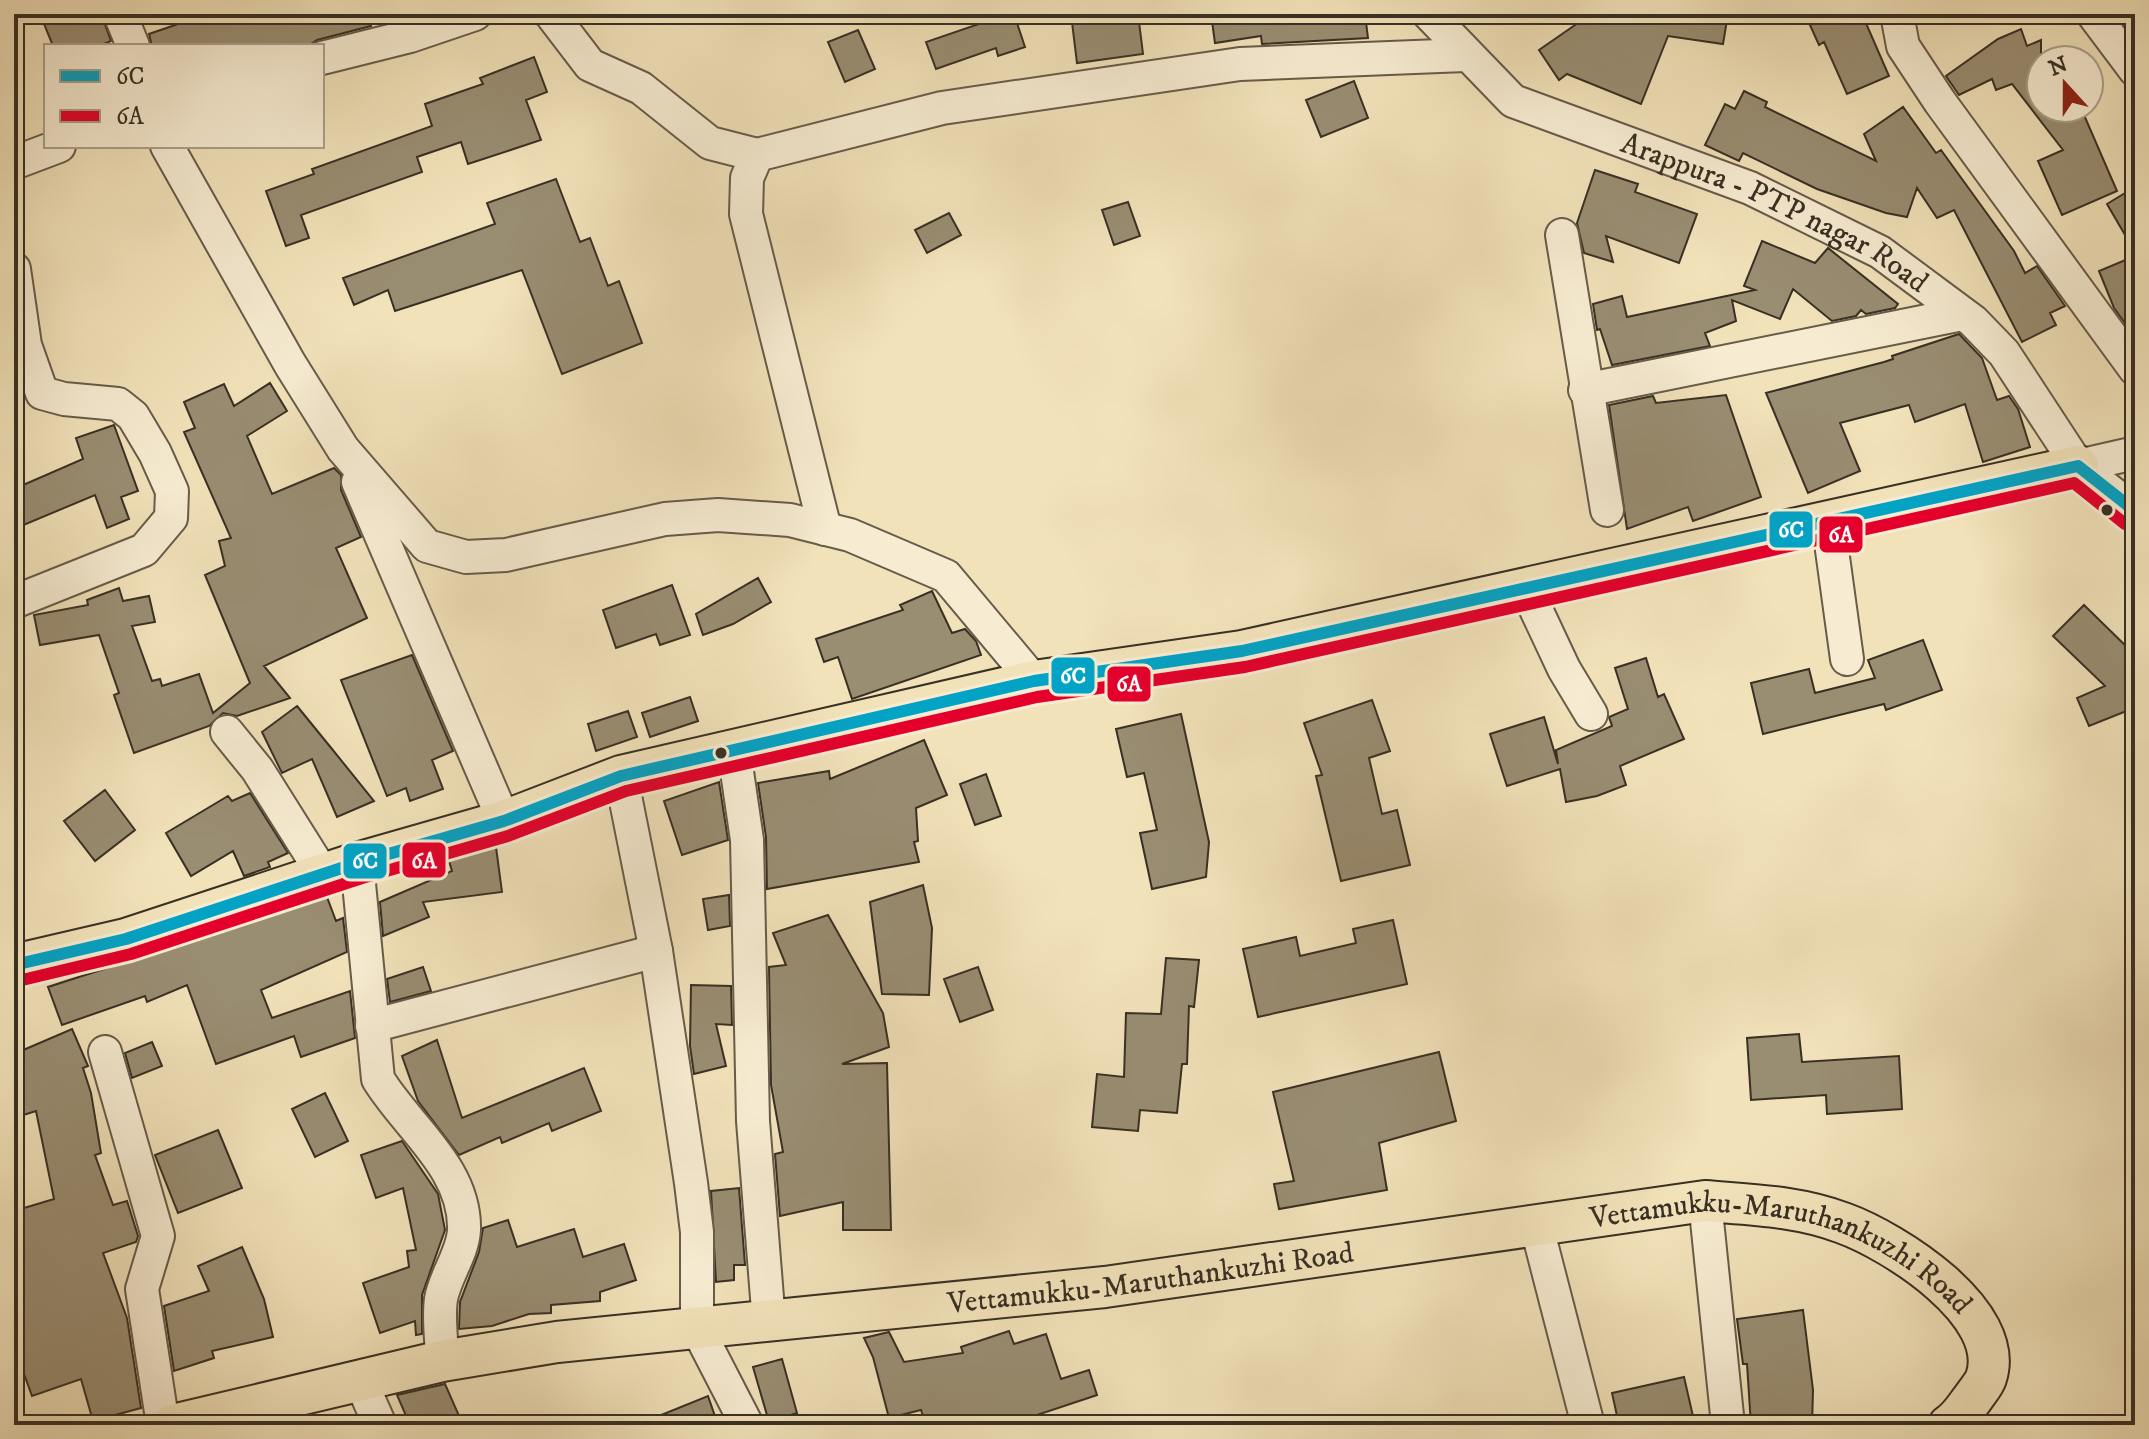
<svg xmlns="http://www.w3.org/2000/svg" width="2149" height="1439" font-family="'IM FELL DW Pica',serif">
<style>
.building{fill:#998d72;stroke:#383024;stroke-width:2}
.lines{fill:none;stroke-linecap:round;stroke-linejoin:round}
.minor-casing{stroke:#665c4a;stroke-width:36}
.major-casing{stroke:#383024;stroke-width:44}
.minor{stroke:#f7ecd2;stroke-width:32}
.major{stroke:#f2e2ba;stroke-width:40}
.bus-1-casing{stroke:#f7ecd2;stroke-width:18}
.bus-2-casing{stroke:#f7ecd2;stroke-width:18}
.bus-1{stroke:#03a3c6;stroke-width:12}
.bus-2{stroke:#e4002b;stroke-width:12}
.bus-dot{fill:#383024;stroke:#f7ecd2;stroke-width:3}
.labels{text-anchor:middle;stroke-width:6;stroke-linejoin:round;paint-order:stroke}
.street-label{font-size:30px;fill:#383024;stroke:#f7ecd2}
.line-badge{stroke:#f7ecd2;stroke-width:3}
.badge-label{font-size:22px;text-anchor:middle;font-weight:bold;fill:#fff}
</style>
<rect width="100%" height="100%" fill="#f2e2ba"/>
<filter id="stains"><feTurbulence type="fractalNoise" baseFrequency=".0025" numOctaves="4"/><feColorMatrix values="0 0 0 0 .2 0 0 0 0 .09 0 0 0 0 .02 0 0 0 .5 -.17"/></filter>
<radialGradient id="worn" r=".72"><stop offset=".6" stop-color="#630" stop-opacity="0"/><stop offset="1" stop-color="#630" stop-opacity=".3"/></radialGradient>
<path class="building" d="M 40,14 L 101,14 L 111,41 L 99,46 L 53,46 Z
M 207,14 L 366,14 L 371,26 L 317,40 L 308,46 L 152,46 L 149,34 Z
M 1008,14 L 1014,14 L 1025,47 L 998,56 L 996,48 L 936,69 L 926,42 Z
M 1071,14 L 1138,14 L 1143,54 L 1077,63 Z
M 1211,14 L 1365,14 L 1368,38 L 1262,44 L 1261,36 L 1215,43 Z
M 1591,14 L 1728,14 L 1723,44 L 1668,36 L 1641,104 L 1567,74 L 1559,80 L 1539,50 Z
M 1805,14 L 1862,14 L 1889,76 L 1847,94 L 1824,42 L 1819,45 Z
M 2021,29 L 2027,46 L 2041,40 L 2041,108 L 2081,108 L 2117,191 L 2062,215 L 2038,161 L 2063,150 L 2012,84 L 1996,90 L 1992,79 L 1959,95 L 1946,76 L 1998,39 Z
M 858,30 L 875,69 L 845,82 L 828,42 Z
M 534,57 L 547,92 L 526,100 L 541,140 L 468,164 L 461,142 L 417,157 L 422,172 L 301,215 L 309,238 L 286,246 L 266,191 L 314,174 L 312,169 L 432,126 L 425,104 L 483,84 L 480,78 Z
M 1354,81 L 1368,118 L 1321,137 L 1306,100 Z
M 1744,91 L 1767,102 L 1765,107 L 1876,161 L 1864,134 L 1903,107 L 1936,153 L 1941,150 L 2014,251 L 2025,273 L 2037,266 L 2065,306 L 2050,313 L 2056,325 L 2022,342 L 1954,210 L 1937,218 L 1917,188 L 1907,217 L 1886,213 L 1817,189 L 1743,153 L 1739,161 L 1705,145 L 1725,104 L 1735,109 Z
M 1595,170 L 1638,184 L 1635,192 L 1697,214 L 1679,263 L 1606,236 L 1613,262 L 1584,253 L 1577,223 Z
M 556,179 L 580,242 L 590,238 L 608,286 L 619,281 L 642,343 L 562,374 L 522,270 L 395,311 L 388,290 L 354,305 L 343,278 L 495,224 L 487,203 Z
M 2135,187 L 2135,252 L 2107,204 Z
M 1128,202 L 1140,236 L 1114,245 L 1102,210 Z
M 949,213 L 961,235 L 927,253 L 915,230 Z
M 1762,241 L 1815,263 L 1828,248 L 1898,304 L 1895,308 L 1866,314 L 1861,310 L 1856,316 L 1832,321 L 1793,289 L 1780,319 L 1732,300 L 1736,321 L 1705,333 L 1710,346 L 1612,365 L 1600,329 L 1597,330 L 1593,304 L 1622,296 L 1627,317 L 1755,290 L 1744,286 Z
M 2135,256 L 2135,337 L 2114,308 L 2099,271 Z
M 1959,334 L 1982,358 L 1997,400 L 2009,396 L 2018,409 L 2030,447 L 1983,462 L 1965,404 L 1915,422 L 1909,405 L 1840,423 L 1860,471 L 1808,493 L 1766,393 L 1884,362 L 1893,359 L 1892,356 Z
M 270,383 L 287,411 L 247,436 L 272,494 L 334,468 L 341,475 L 341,490 L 361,537 L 336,548 L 367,618 L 264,666 L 290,698 L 237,716 L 223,713 L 209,726 L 134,753 L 114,695 L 119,693 L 99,635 L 40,645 L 34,615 L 88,605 L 87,600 L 119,588 L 123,601 L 149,596 L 155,622 L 132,626 L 152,681 L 160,679 L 162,686 L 199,674 L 213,713 L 250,683 L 205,575 L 225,566 L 219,541 L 231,538 L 184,432 L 195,428 L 184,402 L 224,384 L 234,406 Z
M 1726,395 L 1761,497 L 1693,521 L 1688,507 L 1627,529 L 1609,405 L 1653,396 L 1656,403 Z
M 114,425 L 138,491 L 121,497 L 129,519 L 107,528 L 95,495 L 14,529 L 14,489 L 83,459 L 76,438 Z
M 758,578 L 771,602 L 733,624 L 703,635 L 696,614 Z
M 672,585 L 690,635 L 660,645 L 656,634 L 616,648 L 603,610 Z
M 932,591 L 952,633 L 965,629 L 976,641 L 981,655 L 852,699 L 838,657 L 824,662 L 816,639 L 903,610 L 900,605 Z
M 2084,605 L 2135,655 L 2135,716 L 2129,710 L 2089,726 L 2077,698 L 2105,686 L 2053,636 Z
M 1923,640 L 1942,690 L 1886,710 L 1884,704 L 1763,734 L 1751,683 L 1809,669 L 1815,693 L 1875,678 L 1868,660 Z
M 412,655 L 453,751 L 432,760 L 443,789 L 410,801 L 406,788 L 387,796 L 341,680 Z
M 1646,658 L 1658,697 L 1664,694 L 1684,739 L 1620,766 L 1626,785 L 1597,796 L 1566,802 L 1560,769 L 1507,786 L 1490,734 L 1544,717 L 1558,764 L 1556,750 L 1612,726 L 1609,717 L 1628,709 L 1615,668 Z
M 690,697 L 698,721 L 650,737 L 642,713 Z
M 1372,700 L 1390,751 L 1369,758 L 1382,814 L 1397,810 L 1410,865 L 1341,881 L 1316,776 L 1322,775 L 1304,723 Z
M 297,706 L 332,749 L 374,801 L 337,817 L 312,759 L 282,773 L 262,732 Z
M 628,711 L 637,737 L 596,751 L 588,724 Z
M 1181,714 L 1209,842 L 1206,877 L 1152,889 L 1140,833 L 1157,830 L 1144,773 L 1127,777 L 1116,729 Z
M 924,740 L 947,795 L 916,808 L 918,841 L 914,842 L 919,862 L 767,889 L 766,837 L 758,783 L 829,771 L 830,779 Z
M 986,774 L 1001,816 L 975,825 L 960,784 Z
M 719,782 L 728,840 L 682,855 L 664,801 Z
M 105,790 L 135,830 L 95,861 L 64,821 Z
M 250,793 L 288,853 L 268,862 L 270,867 L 244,876 L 233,851 L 191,876 L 166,833 L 228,796 L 232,801 Z
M 496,847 L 502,892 L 423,902 L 429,917 L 383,936 L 380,902 L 452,871 L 449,861 Z
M 923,885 L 932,928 L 929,995 L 882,994 L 870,902 Z
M 729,895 L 730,926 L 708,930 L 703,899 Z
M 327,897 L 336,921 L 343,918 L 347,952 L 261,990 L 272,1018 L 350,991 L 355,1038 L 301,1057 L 294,1036 L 216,1064 L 187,985 L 147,1002 L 145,996 L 62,1025 L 48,987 Z
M 828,915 L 883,1013 L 889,1047 L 842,1064 L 887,1063 L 891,1230 L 843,1230 L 843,1202 L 780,1216 L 775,1154 L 783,1152 L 771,1085 L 769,967 L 786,965 L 773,933 Z
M 1393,920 L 1407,984 L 1258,1017 L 1243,949 L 1296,937 L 1300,956 L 1356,943 L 1353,929 Z
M 1166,958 L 1199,960 L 1194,1007 L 1189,1006 L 1187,1064 L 1182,1064 L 1177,1113 L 1140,1110 L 1138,1131 L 1092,1127 L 1097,1074 L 1124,1077 L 1126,1013 L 1161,1014 Z
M 423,967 L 431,991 L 390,1002 L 387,979 Z
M 978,967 L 993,1010 L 960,1022 L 944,979 Z
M 691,985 L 731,986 L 732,1025 L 716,1024 L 726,1066 L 694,1074 L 690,1046 Z
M 72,1029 L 88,1066 L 83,1068 L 91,1093 L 101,1153 L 95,1155 L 113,1205 L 127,1201 L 138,1236 L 136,1242 L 103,1253 L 127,1318 L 141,1408 L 93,1421 L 81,1379 L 32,1396 L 14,1346 L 14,1211 L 54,1199 L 36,1111 L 14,1118 L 14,1054 Z
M 1799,1034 L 1802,1062 L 1899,1056 L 1902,1109 L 1827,1114 L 1826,1095 L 1751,1100 L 1747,1038 Z
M 437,1040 L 462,1118 L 584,1068 L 601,1111 L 552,1131 L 549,1123 L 502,1143 L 500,1137 L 459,1155 L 418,1101 L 402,1056 Z
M 152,1042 L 162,1066 L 132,1078 L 125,1053 Z
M 1439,1052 L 1456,1121 L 1379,1143 L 1387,1190 L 1279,1209 L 1274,1184 L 1294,1181 L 1273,1092 Z
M 325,1093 L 348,1141 L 315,1157 L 292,1109 Z
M 218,1130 L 242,1188 L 178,1213 L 155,1155 Z
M 402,1141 L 438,1194 L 445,1230 L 422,1295 L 422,1334 L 416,1335 L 415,1321 L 380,1333 L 363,1283 L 409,1267 L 407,1251 L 416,1250 L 403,1188 L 376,1198 L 361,1155 Z
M 739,1188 L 745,1265 L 734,1265 L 734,1280 L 716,1282 L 711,1191 Z
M 508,1220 L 517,1247 L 574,1229 L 583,1257 L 624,1244 L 636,1280 L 600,1292 L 600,1301 L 551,1305 L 551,1313 L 529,1314 L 492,1326 L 459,1329 L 460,1302 L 479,1252 L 483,1228 Z
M 242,1247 L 264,1299 L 273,1337 L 212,1351 L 214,1358 L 174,1371 L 164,1306 L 209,1291 L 198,1266 Z
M 1803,1310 L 1813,1390 L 1812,1425 L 1751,1425 L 1747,1364 L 1743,1364 L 1737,1319 Z
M 1009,1331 L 1014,1344 L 1046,1334 L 1061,1379 L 1089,1370 L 1097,1395 L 1007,1425 L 926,1425 L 921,1410 L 889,1418 L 873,1357 L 864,1338 L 889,1332 L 904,1362 L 963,1353 L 961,1347 Z
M 782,1359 L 797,1413 L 769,1422 L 753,1367 Z
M 1684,1377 L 1695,1425 L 1619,1425 L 1612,1393 Z
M 445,1384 L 463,1425 L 410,1425 L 397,1395 Z
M 708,1396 L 718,1425 L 639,1425 L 639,1424 Z"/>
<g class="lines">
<defs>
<g id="minor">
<path d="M 120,14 L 133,46"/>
<path d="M 551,14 L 590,65 L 641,88 L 710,143 L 757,155"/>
<path id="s1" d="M 1429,14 L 1513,101 L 1750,188 L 1880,252 L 1973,321 L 2004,353 L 2078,466 L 2135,511"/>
<path d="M 1897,14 L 1903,46 L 1940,102 L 2135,369"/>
<path d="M 2093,14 L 2135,70"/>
<path d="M 322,58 L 410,36 L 475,14"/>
<path d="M 167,146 L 290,364 L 343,449 L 427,546 L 466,557 L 506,555 L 665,519 L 718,515 L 790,520 L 850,535 L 946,576 L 1034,681"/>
<path d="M 14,163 L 59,146"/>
<path d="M 1562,235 L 1607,510"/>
<path d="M 14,269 L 25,345 L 42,393 L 64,399 L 118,404 L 133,416 L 155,453 L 172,491 L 171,518 L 144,550 L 14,602"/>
<path d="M 1585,390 L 1962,314"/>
<path d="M 2078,466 L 2135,453"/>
<path d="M 358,482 L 504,821"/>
<path d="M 1828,521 L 1847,659"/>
<path d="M 825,529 L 746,214 L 747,178 L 757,155 L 942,108 L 1240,64 L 1465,55"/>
<path d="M 1526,588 L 1564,669 L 1591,714"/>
<path d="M 227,732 L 257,769 L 323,874"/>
<path d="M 734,751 L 747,840 L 753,1121 L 769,1323"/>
<path d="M 621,776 L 656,951 L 691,1183 L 697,1232 L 697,1328 L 747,1425"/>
<path d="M 357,863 L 378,1079 C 407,1127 466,1168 464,1230 C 463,1253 445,1276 441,1299 C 438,1318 442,1341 442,1361"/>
<path d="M 372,1026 L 656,951"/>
<path d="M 105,1052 L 158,1236 L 142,1289 L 163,1425"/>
<path d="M 1705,1201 L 1728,1425"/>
<path d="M 1536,1224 L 1588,1425"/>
<path d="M 361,1382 L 380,1425"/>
</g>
<g id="major">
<path d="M 14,965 L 126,939 L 357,863 L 504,821 L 621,776 L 1034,681 L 1242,651 L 2078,466"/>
<path id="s2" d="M 173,1425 L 442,1361 L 557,1342 L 1105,1287 L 1705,1201 C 1753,1205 1798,1206 1843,1223 C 1893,1241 2008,1313 1986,1378 C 1984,1384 1977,1392 1973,1398 C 1965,1408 1960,1418 1949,1425"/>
</g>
</defs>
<use href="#minor" class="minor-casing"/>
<use href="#major" class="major-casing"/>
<use href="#minor" class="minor"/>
<use href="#major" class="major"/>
<defs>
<path id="bus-1" d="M 14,965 L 126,939 L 357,863 L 504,821 L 621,776 L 1034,681 L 1242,651 L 2078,466 L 2135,511"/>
<path id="bus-2" d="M 18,981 L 131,954 L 362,878 L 508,836 L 626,791 L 1037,697 L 1245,667 L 2074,483 L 2125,524"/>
</defs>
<use href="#bus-1" class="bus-1-casing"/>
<use href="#bus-2" class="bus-2-casing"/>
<use href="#bus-1" class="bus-1"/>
<use href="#bus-2" class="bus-2"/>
</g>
<g class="bus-dot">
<circle cx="2107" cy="510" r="7"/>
<circle cx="721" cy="753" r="7"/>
</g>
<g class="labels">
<g class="street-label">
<text dy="10" stroke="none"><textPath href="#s1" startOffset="406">Arappura - PTP nagar Road</textPath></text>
<text dy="10" stroke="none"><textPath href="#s2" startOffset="1638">Vettamukku-Maruthankuzhi Road</textPath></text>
<text dy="10" stroke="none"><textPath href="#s2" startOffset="990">Vettamukku-Maruthankuzhi Road</textPath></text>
</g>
</g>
<g class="line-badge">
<rect x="1768" y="510" width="46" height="39" rx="8" fill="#03a3c6"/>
<rect x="1818" y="515" width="46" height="39" rx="8" fill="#e4002b"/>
<rect x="1050" y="656" width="46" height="39" rx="8" fill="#03a3c6"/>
<rect x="1106" y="665" width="46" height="38" rx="8" fill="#e4002b"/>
<rect x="401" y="841" width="46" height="38" rx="8" fill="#e4002b"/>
<rect x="342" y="842" width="46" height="38" rx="8" fill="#03a3c6"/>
</g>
<g class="badge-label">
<text x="1791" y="537">6C</text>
<text x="1841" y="542">6A</text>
<text x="1073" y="683">6C</text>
<text x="1129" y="691">6A</text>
<text x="424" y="868">6A</text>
<text x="365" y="868">6C</text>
</g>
<rect width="2149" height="1439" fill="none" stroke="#f2e2ba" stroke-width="48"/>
<rect x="16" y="16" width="2117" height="1407" fill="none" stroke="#383024" stroke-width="4"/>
<rect x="24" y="24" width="2101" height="1391" fill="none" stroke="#383024" stroke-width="2"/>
<rect x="44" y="44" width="280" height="104" fill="#f7ecd2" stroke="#aba18c" stroke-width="2"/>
<rect x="60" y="70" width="40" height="12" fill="#03a3c6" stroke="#aba18c" stroke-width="2"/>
<text x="116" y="84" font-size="24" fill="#383024">6C</text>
<rect x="60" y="110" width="40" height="12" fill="#e4002b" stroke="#aba18c" stroke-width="2"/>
<text x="116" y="124" font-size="24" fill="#383024">6A</text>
<g transform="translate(2065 84) rotate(339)"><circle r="38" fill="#f7ecd2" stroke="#aba18c" stroke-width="2"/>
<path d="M0-6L14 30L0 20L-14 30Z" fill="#8f2418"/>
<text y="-12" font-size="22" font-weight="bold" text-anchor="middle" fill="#383024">N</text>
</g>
<rect width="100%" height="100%" filter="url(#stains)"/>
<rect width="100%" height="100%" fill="url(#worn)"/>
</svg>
